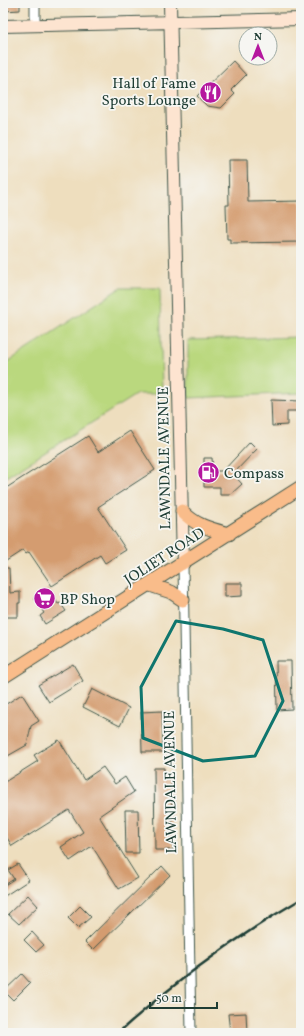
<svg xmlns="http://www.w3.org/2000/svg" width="304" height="1036" font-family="Vollkorn,serif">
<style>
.green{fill:#bad87e;stroke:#6c8a59}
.building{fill:#d49c6f}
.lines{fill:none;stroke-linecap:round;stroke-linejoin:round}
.street-casing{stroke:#3e5549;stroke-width:11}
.secondary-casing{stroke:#3e5549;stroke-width:14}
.primary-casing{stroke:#3e5549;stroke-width:15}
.street{stroke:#fff;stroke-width:9}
.secondary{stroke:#fde4d0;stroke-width:12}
.primary{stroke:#f9bc8a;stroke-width:13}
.rail{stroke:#1f3d34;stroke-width:2.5}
.marked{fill:none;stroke:#0f766e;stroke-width:3;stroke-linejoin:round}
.labels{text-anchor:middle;stroke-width:3.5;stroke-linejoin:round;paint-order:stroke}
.poi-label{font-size:15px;fill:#1f3d34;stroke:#f6f6f2;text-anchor:start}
.street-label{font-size:15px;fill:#1f3d34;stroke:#f6f6f2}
</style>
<rect width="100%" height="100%" fill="#f6f6f2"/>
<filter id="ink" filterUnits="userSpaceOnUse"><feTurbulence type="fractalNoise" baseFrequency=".025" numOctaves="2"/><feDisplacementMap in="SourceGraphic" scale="8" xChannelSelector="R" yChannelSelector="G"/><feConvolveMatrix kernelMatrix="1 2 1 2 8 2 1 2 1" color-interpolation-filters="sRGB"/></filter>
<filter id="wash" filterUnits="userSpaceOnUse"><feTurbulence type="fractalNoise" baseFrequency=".012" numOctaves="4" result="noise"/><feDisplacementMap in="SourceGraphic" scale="16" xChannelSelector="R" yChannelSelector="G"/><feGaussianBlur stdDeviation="0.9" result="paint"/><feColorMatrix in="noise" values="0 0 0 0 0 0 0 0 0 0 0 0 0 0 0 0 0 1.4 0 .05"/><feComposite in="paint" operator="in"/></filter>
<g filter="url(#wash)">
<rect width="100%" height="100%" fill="#eedebe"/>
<path class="green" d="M 120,288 L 160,288 L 162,394 L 137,394 L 3,479 L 3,365 Z
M 301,337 L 301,393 L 188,398 L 188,340 Z"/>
<g id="blocks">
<path class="building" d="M 4,3 L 20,3 L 20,10 L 4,11 Z
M 233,61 L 246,75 L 231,90 L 235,94 L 221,108 L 207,106 L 197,96 Z
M 228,160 L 247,160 L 248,202 L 301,201 L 301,242 L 230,243 L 230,239 L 227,239 L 226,205 L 229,205 Z
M 271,400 L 301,401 L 301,411 L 287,411 L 287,425 L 272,426 Z
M 130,431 L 155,470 L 98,507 L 126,550 L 105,563 L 100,555 L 52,586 L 29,552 L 26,554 L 23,550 L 3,563 L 3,490 L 88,436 L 98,452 Z
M 250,442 L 257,449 L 233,474 L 242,484 L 230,495 L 220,495 L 220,487 L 204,487 L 204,458 L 212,458 L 213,471 L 223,471 Z
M 3,568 L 9,568 L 10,593 L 20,592 L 20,603 L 18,603 L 18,617 L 3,617 Z
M 225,583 L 242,583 L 242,596 L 225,597 Z
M 48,589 L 58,604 L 60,603 L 66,611 L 45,624 L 40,616 L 44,613 L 34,598 Z
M 276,661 L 291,661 L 292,709 L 277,710 Z
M 73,664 L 83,681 L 49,702 L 38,685 Z
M 92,689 L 129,708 L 120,726 L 83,707 Z
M 22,694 L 39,721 L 31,726 L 27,745 L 6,757 L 3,753 L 3,706 Z
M 162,711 L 163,752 L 142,752 L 141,712 Z
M 59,740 L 84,780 L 103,767 L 115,784 L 125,777 L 134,792 L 99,816 L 138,878 L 119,889 L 92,846 L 70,861 L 61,847 L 83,832 L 69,810 L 12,846 L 3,831 L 3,783 L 38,761 L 34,755 Z
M 154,768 L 164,768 L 164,776 L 171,776 L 173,850 L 155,850 Z
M 125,810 L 138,810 L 139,853 L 126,853 Z
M 18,864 L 29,880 L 3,897 L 3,886 L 14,879 L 8,870 Z
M 162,866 L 170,875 L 93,950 L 85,942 Z
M 28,895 L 38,906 L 19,924 L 8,914 Z
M 80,906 L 91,917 L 78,928 L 68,918 Z
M 32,932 L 44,945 L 36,952 L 24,940 Z
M 22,974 L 30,983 L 13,1000 L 4,991 Z
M 246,1013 L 247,1033 L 230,1033 L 228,1014 Z"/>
</g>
</g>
<g filter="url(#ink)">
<use href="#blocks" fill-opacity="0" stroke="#3e5549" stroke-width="1"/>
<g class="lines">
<defs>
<path id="street" d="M 35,3 L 35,25
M 183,564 L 191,1033"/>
<path id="secondary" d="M 170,3 L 183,564
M 3,26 L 301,19"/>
<path id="primary" d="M 182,511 C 196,526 210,529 229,534
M 150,585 L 171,592 L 183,600
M 3,677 L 301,487"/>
</defs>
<use href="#street" class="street-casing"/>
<use href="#secondary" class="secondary-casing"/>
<use href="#primary" class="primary-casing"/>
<use href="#street" class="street"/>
<use href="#secondary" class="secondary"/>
<use href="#primary" class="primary"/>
<path class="rail" d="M 118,1033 C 174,982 236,937 301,899"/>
</g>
</g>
<path class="marked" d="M 176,621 L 223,629 L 263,640 L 283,701 L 255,756 L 203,761 L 143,738 L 141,687 Z"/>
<defs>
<symbol id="restaurant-disc" viewBox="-11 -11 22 22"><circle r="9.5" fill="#b5179e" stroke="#f6f6f2"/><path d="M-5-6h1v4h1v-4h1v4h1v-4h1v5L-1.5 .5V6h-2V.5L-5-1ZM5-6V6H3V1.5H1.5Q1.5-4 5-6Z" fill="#fff"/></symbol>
<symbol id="fuel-disc" viewBox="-11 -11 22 22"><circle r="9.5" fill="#b5179e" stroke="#f6f6f2"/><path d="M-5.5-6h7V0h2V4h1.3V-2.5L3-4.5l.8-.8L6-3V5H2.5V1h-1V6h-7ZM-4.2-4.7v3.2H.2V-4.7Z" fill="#fff"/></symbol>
<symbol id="supermarket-disc" viewBox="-11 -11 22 22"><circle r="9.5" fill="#b5179e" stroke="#f6f6f2"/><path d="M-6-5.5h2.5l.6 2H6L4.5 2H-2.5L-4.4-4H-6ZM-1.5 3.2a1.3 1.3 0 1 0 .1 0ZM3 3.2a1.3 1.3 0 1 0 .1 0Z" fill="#fff"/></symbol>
</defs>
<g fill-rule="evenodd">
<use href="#restaurant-disc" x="198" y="80" width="25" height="25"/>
<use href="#fuel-disc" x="196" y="460" width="25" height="25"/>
<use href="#supermarket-disc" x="32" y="586" width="25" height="25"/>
</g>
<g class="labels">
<g class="poi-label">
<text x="196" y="88" text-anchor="end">Hall of Fame<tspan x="196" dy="17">Sports Lounge</tspan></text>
<text x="224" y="478">Compass</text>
<text x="60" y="604">BP Shop</text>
</g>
<g class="street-label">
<text transform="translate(164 458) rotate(-91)" y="5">LAWNDALE AVENUE</text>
<text transform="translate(164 556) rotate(-33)" y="5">JOLIET ROAD</text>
<text transform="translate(170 782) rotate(-91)" y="5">LAWNDALE AVENUE</text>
</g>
</g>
<rect width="304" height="1036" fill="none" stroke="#f6f6f2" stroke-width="16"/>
<g transform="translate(258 46)"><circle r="19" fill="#f6f6f2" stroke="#a0aca6"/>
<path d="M0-3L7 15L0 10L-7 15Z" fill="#b5179e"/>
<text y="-6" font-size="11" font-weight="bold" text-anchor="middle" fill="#1f3d34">N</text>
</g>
<path d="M150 1002v6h67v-6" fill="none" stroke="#1f3d34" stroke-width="2"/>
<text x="156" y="1002" font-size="12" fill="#1f3d34" stroke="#f6f6f2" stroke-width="3" paint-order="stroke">50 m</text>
</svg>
